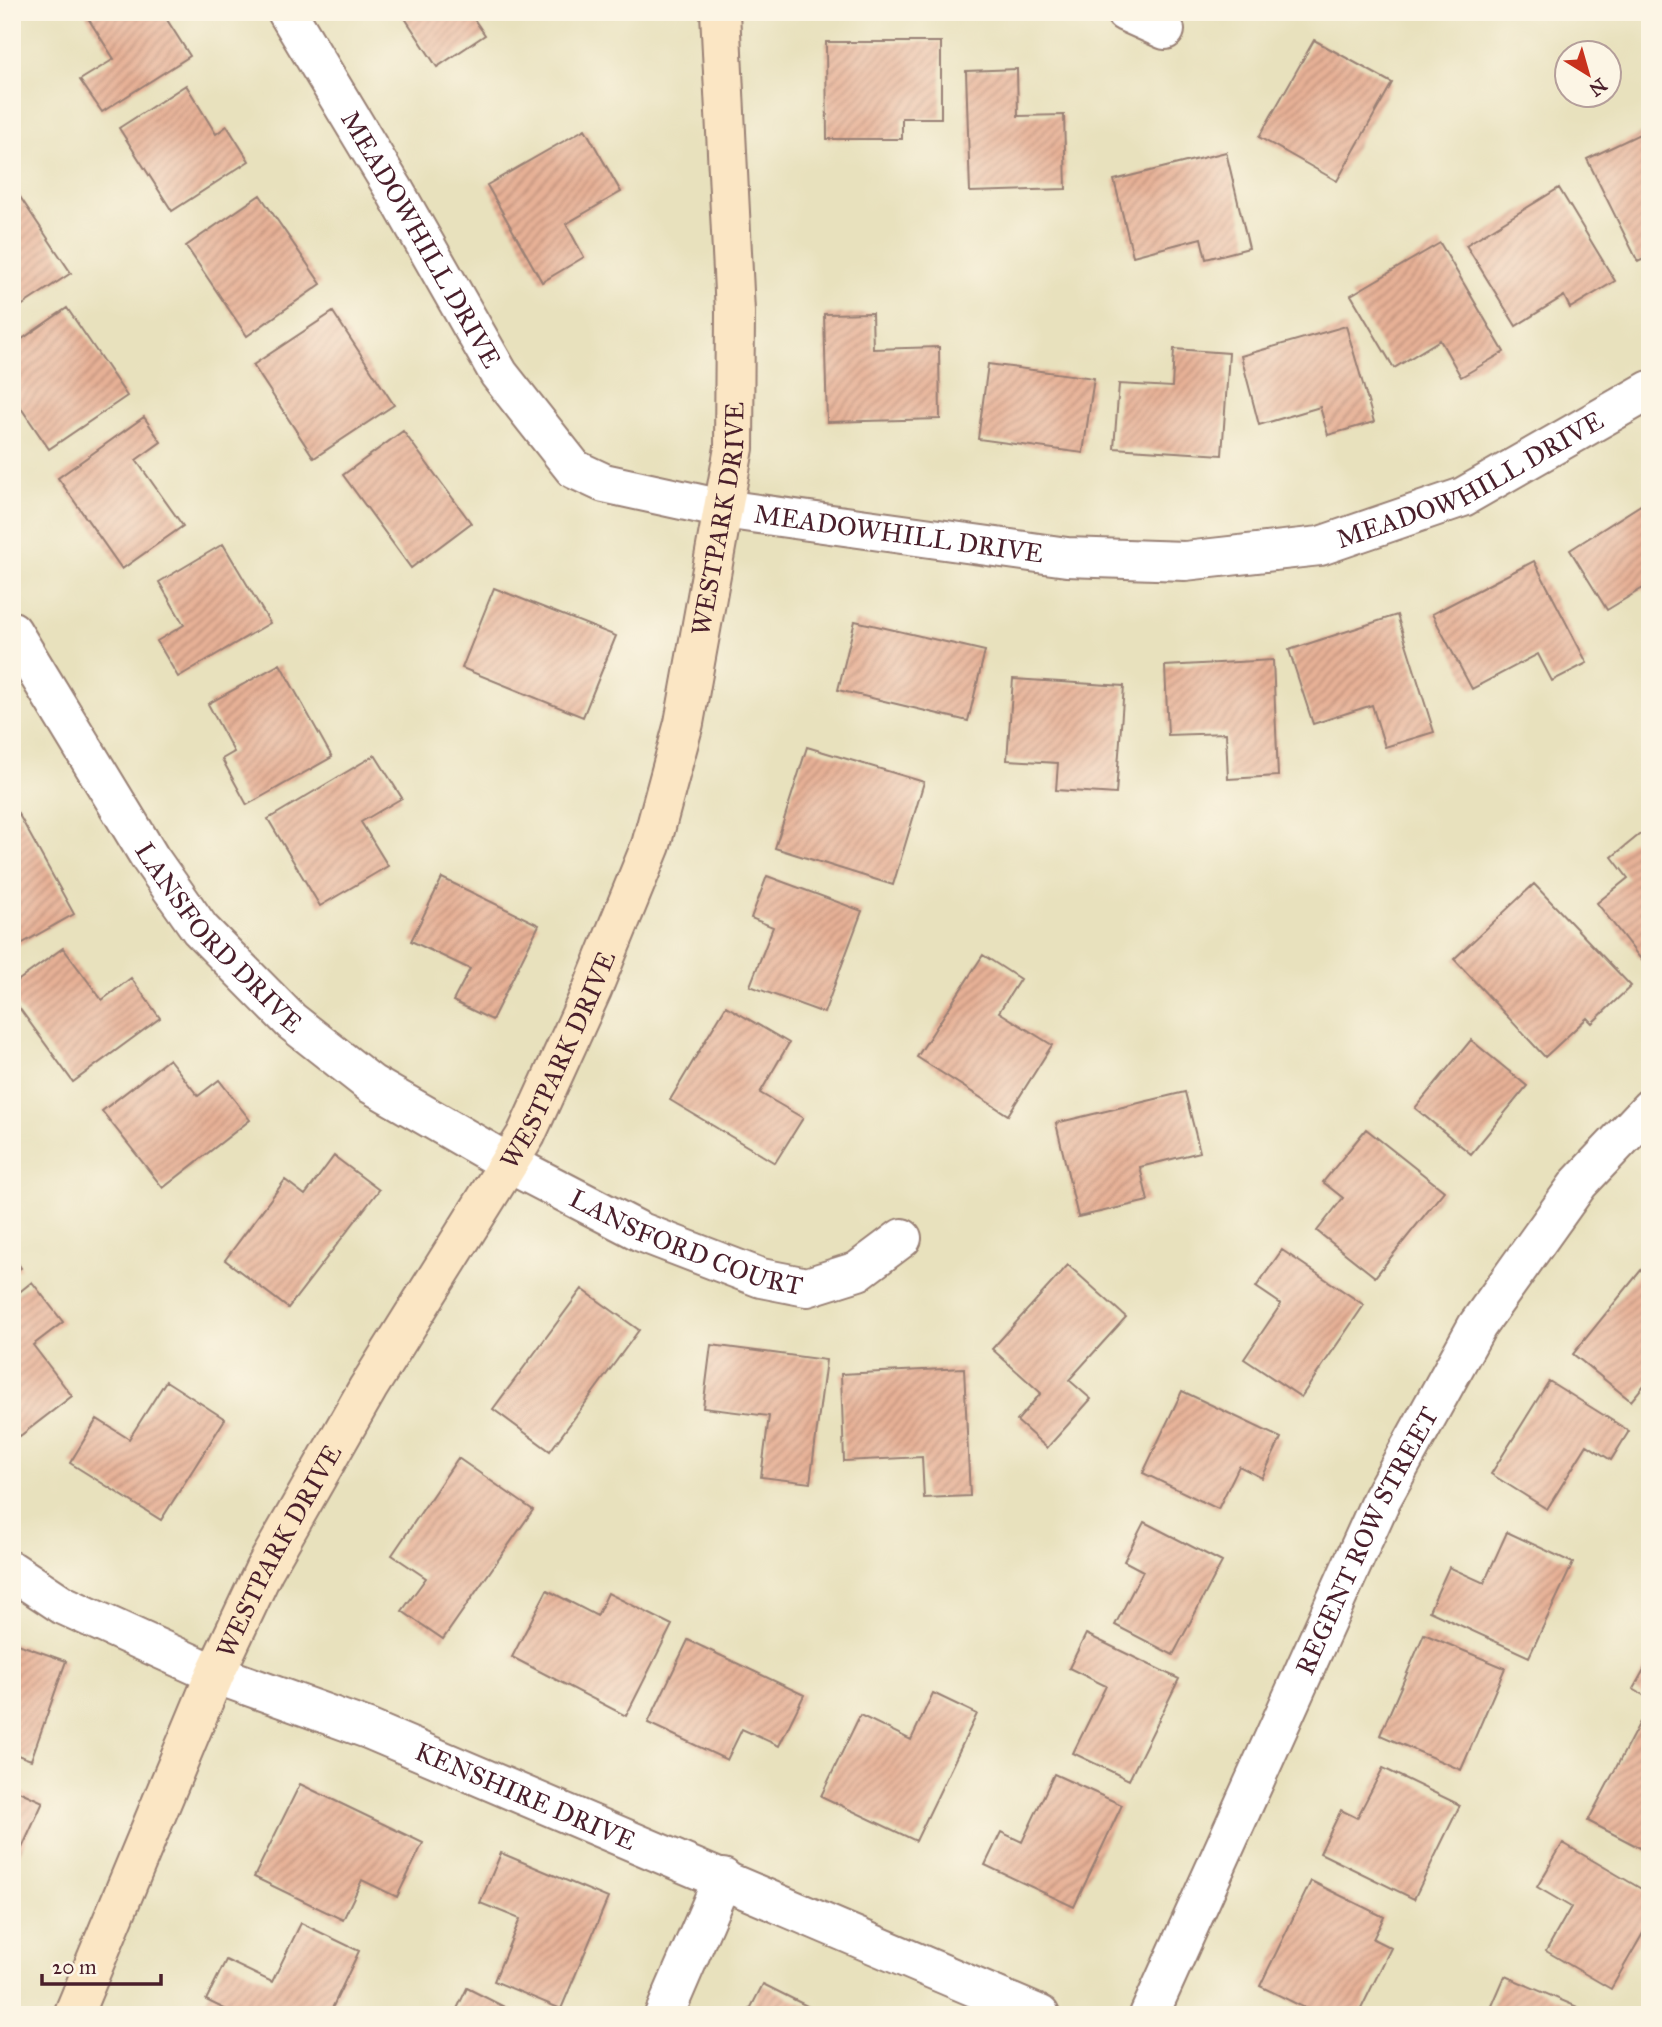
<svg xmlns="http://www.w3.org/2000/svg" width="1662" height="2027" font-family="'IM FELL Great Primer',serif">
<style>
.building{fill:url(#building-hatch)}
.lines{fill:none;stroke-linecap:round;stroke-linejoin:round}
.street-casing{stroke:#998074;stroke-width:42}
.secondary-casing{stroke:#998074;stroke-width:42}
.street{stroke:#fff;stroke-width:38}
.secondary{stroke:#fbe6c4;stroke-width:38}
.labels{text-anchor:middle;stroke-width:7;stroke-linejoin:round;paint-order:stroke}
.street-label{font-size:26px;fill:#4a1f2b;stroke:#fcf5e5}
</style>
<defs>
<pattern id="building-hatch" width="6" height="6" patternUnits="userSpaceOnUse" patternTransform="scale(1.75)"><rect width="6" height="6" fill="#e7b196"/><path d="M-1 1l2-2M0 6l6-6M5 7l2-2" fill="none" stroke="#bd8f7b"/></pattern>
</defs>
<rect width="100%" height="100%" fill="#fcf5e5"/>
<filter id="ink" filterUnits="userSpaceOnUse"><feTurbulence type="fractalNoise" baseFrequency=".0143" numOctaves="2"/><feDisplacementMap in="SourceGraphic" scale="14" xChannelSelector="R" yChannelSelector="G"/><feConvolveMatrix kernelMatrix="1 2 1 2 8 2 1 2 1" color-interpolation-filters="sRGB"/></filter>
<filter id="wash" filterUnits="userSpaceOnUse"><feTurbulence type="fractalNoise" baseFrequency=".00686" numOctaves="4" result="noise"/><feDisplacementMap in="SourceGraphic" scale="28" xChannelSelector="R" yChannelSelector="G"/><feGaussianBlur stdDeviation="1.57" result="paint"/><feColorMatrix in="noise" values="0 0 0 0 0 0 0 0 0 0 0 0 0 0 0 0 0 1.4 0 .05"/><feComposite in="paint" operator="in"/></filter>
<g filter="url(#wash)">
<rect width="100%" height="100%" fill="#e8e1bd"/>
<g id="blocks">
<path class="building" d="M 84,12 L 162,12 L 190,56 L 102,112 L 80,80 L 114,59 Z
M 401,12 L 469,12 L 485,35 L 437,67 Z
M 1314,40 L 1392,83 L 1337,181 L 1259,137 Z
M 826,42 L 941,42 L 941,118 L 902,118 L 902,139 L 827,139 Z
M 1017,69 L 1018,116 L 1064,115 L 1066,189 L 970,192 L 966,71 Z
M 186,85 L 216,134 L 227,126 L 249,161 L 172,211 L 119,128 Z
M 585,129 L 621,192 L 566,224 L 584,257 L 542,282 L 487,185 Z
M 1650,129 L 1650,256 L 1638,262 L 1587,159 Z
M 1226,152 L 1249,248 L 1206,259 L 1201,238 L 1133,256 L 1114,180 Z
M 12,185 L 71,273 L 12,312 Z
M 1559,188 L 1615,281 L 1570,308 L 1564,296 L 1516,326 L 1466,245 Z
M 260,195 L 321,284 L 247,336 L 186,246 Z
M 1440,243 L 1504,352 L 1461,377 L 1440,340 L 1394,368 L 1351,295 Z
M 67,308 L 127,396 L 49,449 L 12,395 L 12,346 Z
M 333,312 L 394,405 L 314,458 L 253,365 Z
M 872,313 L 873,349 L 939,347 L 940,419 L 827,422 L 824,314 Z
M 1346,326 L 1374,422 L 1328,435 L 1320,407 L 1259,425 L 1241,356 Z
M 1174,349 L 1229,353 L 1222,455 L 1114,448 L 1119,384 L 1172,387 Z
M 988,364 L 1094,378 L 1083,453 L 978,439 Z
M 144,417 L 161,442 L 136,460 L 183,526 L 122,569 L 58,478 Z
M 403,431 L 471,523 L 411,568 L 343,475 Z
M 1650,499 L 1650,599 L 1643,588 L 1607,610 L 1570,550 Z
M 223,544 L 270,623 L 178,677 L 157,641 L 184,625 L 159,582 Z
M 1534,561 L 1587,663 L 1552,681 L 1538,654 L 1472,689 L 1432,614 Z
M 494,588 L 616,636 L 583,717 L 462,668 Z
M 1397,615 L 1434,732 L 1385,747 L 1372,705 L 1313,724 L 1289,650 Z
M 855,621 L 985,651 L 968,721 L 838,690 Z
M 1273,660 L 1278,776 L 1228,779 L 1226,733 L 1168,735 L 1165,666 Z
M 280,664 L 332,757 L 247,805 L 222,759 L 234,752 L 208,704 Z
M 1013,679 L 1124,686 L 1116,794 L 1056,790 L 1058,763 L 1007,760 Z
M 807,747 L 924,782 L 893,885 L 775,848 Z
M 375,755 L 402,798 L 361,822 L 388,866 L 320,906 L 268,819 Z
M 18,813 L 74,914 L 12,949 L 12,817 Z
M 1650,826 L 1650,958 L 1644,963 L 1597,903 L 1628,878 L 1612,857 Z
M 767,876 L 862,911 L 824,1013 L 750,986 L 773,927 L 751,918 Z
M 442,878 L 539,925 L 492,1020 L 453,1001 L 470,969 L 411,941 Z
M 1534,884 L 1631,986 L 1592,1023 L 1587,1018 L 1545,1057 L 1454,959 Z
M 63,948 L 102,1000 L 131,978 L 160,1018 L 73,1082 L 12,998 L 12,985 Z
M 983,955 L 1020,979 L 999,1012 L 1052,1045 L 1008,1115 L 917,1057 Z
M 726,1006 L 789,1043 L 760,1093 L 803,1118 L 775,1163 L 670,1100 Z
M 1471,1040 L 1527,1086 L 1471,1154 L 1415,1108 Z
M 169,1059 L 198,1096 L 219,1080 L 250,1120 L 163,1188 L 102,1111 Z
M 1185,1092 L 1200,1152 L 1140,1167 L 1148,1201 L 1078,1217 L 1056,1123 Z
M 1366,1129 L 1444,1191 L 1375,1277 L 1317,1231 L 1343,1198 L 1323,1182 Z
M 334,1156 L 379,1190 L 288,1308 L 225,1260 L 285,1180 L 305,1195 Z
M 1282,1250 L 1364,1305 L 1301,1397 L 1244,1359 L 1281,1304 L 1256,1287 Z
M 12,1254 L 21,1268 L 12,1273 Z
M 1646,1264 L 1650,1267 L 1650,1378 L 1631,1401 L 1573,1354 Z
M 1068,1265 L 1126,1317 L 1069,1380 L 1091,1399 L 1047,1448 L 1017,1421 L 1041,1393 L 992,1349 Z
M 32,1282 L 63,1322 L 33,1345 L 72,1396 L 20,1436 L 12,1426 L 12,1298 Z
M 582,1289 L 639,1330 L 550,1451 L 493,1409 Z
M 711,1345 L 826,1360 L 810,1483 L 761,1477 L 769,1416 L 703,1408 Z
M 964,1368 L 970,1496 L 924,1498 L 922,1457 L 844,1461 L 841,1374 Z
M 166,1381 L 225,1419 L 161,1520 L 70,1463 L 97,1419 L 129,1439 Z
M 1549,1381 L 1629,1431 L 1611,1460 L 1587,1445 L 1547,1509 L 1491,1474 Z
M 1182,1391 L 1281,1438 L 1262,1478 L 1239,1466 L 1218,1509 L 1143,1473 Z
M 458,1458 L 533,1510 L 443,1639 L 402,1611 L 426,1578 L 392,1555 Z
M 1144,1522 L 1222,1562 L 1173,1655 L 1115,1625 L 1143,1571 L 1124,1561 Z
M 1507,1532 L 1573,1563 L 1529,1657 L 1429,1611 L 1449,1567 L 1484,1583 Z
M 547,1590 L 597,1616 L 608,1593 L 672,1625 L 626,1716 L 512,1657 Z
M 1086,1634 L 1179,1679 L 1129,1780 L 1073,1753 L 1106,1686 L 1069,1668 Z
M 1424,1634 L 1505,1668 L 1461,1770 L 1380,1735 Z
M 688,1640 L 804,1695 L 779,1746 L 742,1729 L 727,1760 L 648,1723 Z
M 12,1642 L 66,1661 L 31,1760 L 12,1753 Z
M 1650,1659 L 1650,1699 L 1633,1689 Z
M 933,1693 L 977,1714 L 916,1841 L 821,1796 L 860,1715 L 911,1740 Z
M 1640,1722 L 1650,1727 L 1650,1853 L 1588,1821 Z
M 1383,1768 L 1460,1805 L 1414,1899 L 1320,1853 L 1341,1810 L 1357,1818 Z
M 1054,1774 L 1122,1805 L 1074,1907 L 985,1865 L 1001,1832 L 1022,1842 Z
M 300,1784 L 423,1843 L 397,1897 L 362,1880 L 343,1920 L 254,1877 Z
M 12,1788 L 43,1802 L 12,1870 Z
M 1563,1843 L 1650,1894 L 1650,1921 L 1611,1989 L 1546,1951 L 1571,1907 L 1537,1887 Z
M 501,1853 L 608,1898 L 561,2009 L 494,1981 L 520,1919 L 480,1903 Z
M 1311,1881 L 1384,1917 L 1373,1939 L 1391,1948 L 1358,2015 L 1319,2015 L 1260,1986 Z
M 301,1923 L 359,1951 L 329,2015 L 237,2015 L 206,2000 L 226,1960 L 272,1982 Z
M 1505,1976 L 1596,2015 L 1488,2015 Z
M 763,1984 L 825,2015 L 747,2015 Z
M 467,1988 L 520,2015 L 454,2015 Z"/>
</g>
</g>
<g filter="url(#ink)">
<use href="#blocks" fill-opacity="0" stroke="#998074" stroke-width="2"/>
<g class="lines">
<defs>
<g id="street">
<path id="s1" d="M 287,12 L 393,188 L 499,374 L 574,469 L 604,483 L 723,509 L 1067,557 L 1185,561 L 1320,546 L 1463,497 L 1650,390"/>
<path d="M 1125,12 L 1165,30"/>
<path id="s2" d="M 12,631 L 150,858 L 200,929 L 291,1021 L 371,1084 L 508,1163 L 641,1232 L 761,1278 L 807,1287 L 858,1271 L 902,1238"/>
<path id="s3" d="M 12,1571 L 63,1605 L 215,1674 L 368,1729 L 1040,2015"/>
<path d="M 664,2015 L 723,1878"/>
<path id="s4" d="M 1149,2015 L 1382,1498 L 1477,1326 L 1579,1183 L 1650,1108"/>
</g>
<g id="secondary">
<path id="s5" d="M 73,2015 L 215,1674 L 264,1570 L 368,1388 L 526,1135 L 592,990 L 651,845 L 684,723 L 734,448 L 735,312 L 720,12"/>
</g>
</defs>
<use href="#street" class="street-casing"/>
<use href="#secondary" class="secondary-casing"/>
<use href="#street" class="street"/>
<use href="#secondary" class="secondary"/>
</g>
</g>
<g class="labels">
<g class="street-label">
<text dy="9" stroke="none"><textPath href="#s1" startOffset="264">MEADOWHILL DRIVE</textPath></text>
<text dy="9" stroke="none"><textPath href="#s1" startOffset="1461">MEADOWHILL DRIVE</textPath></text>
<text dy="9" stroke="none"><textPath href="#s5" startOffset="1642">WESTPARK DRIVE</textPath></text>
<text dy="9" stroke="none"><textPath href="#s1" startOffset="873">MEADOWHILL DRIVE</textPath></text>
<text dy="9" stroke="none"><textPath href="#s2" startOffset="371">LANSFORD DRIVE</textPath></text>
<text dy="9" stroke="none"><textPath href="#s5" startOffset="1074">WESTPARK DRIVE</textPath></text>
<text dy="9" stroke="none"><textPath href="#s2" startOffset="938">LANSFORD COURT</textPath></text>
<text dy="9" stroke="none"><textPath href="#s4" startOffset="522">REGENT ROW STREET</textPath></text>
<text dy="9" stroke="none"><textPath href="#s5" startOffset="508">WESTPARK DRIVE</textPath></text>
<text dy="9" stroke="none"><textPath href="#s3" startOffset="562">KENSHIRE DRIVE</textPath></text>
</g>
</g>
<rect width="1662" height="2027" fill="none" stroke="#fcf5e5" stroke-width="42"/>
<g transform="translate(1588 74) rotate(143)"><circle r="33" fill="#fcf5e5" stroke="#b59f9b" stroke-width="2"/>
<path d="M0-5L12 26L0 18L-12 26Z" fill="#c8321e"/>
<text y="-10" font-size="19" font-weight="bold" text-anchor="middle" fill="#4a1f2b">N</text>
</g>
<path d="M42 1974v10h119v-10" fill="none" stroke="#4a1f2b" stroke-width="3.5"/>
<text x="52" y="1974" font-size="21" fill="#4a1f2b" stroke="#fcf5e5" stroke-width="5" paint-order="stroke">20 m</text>
</svg>
